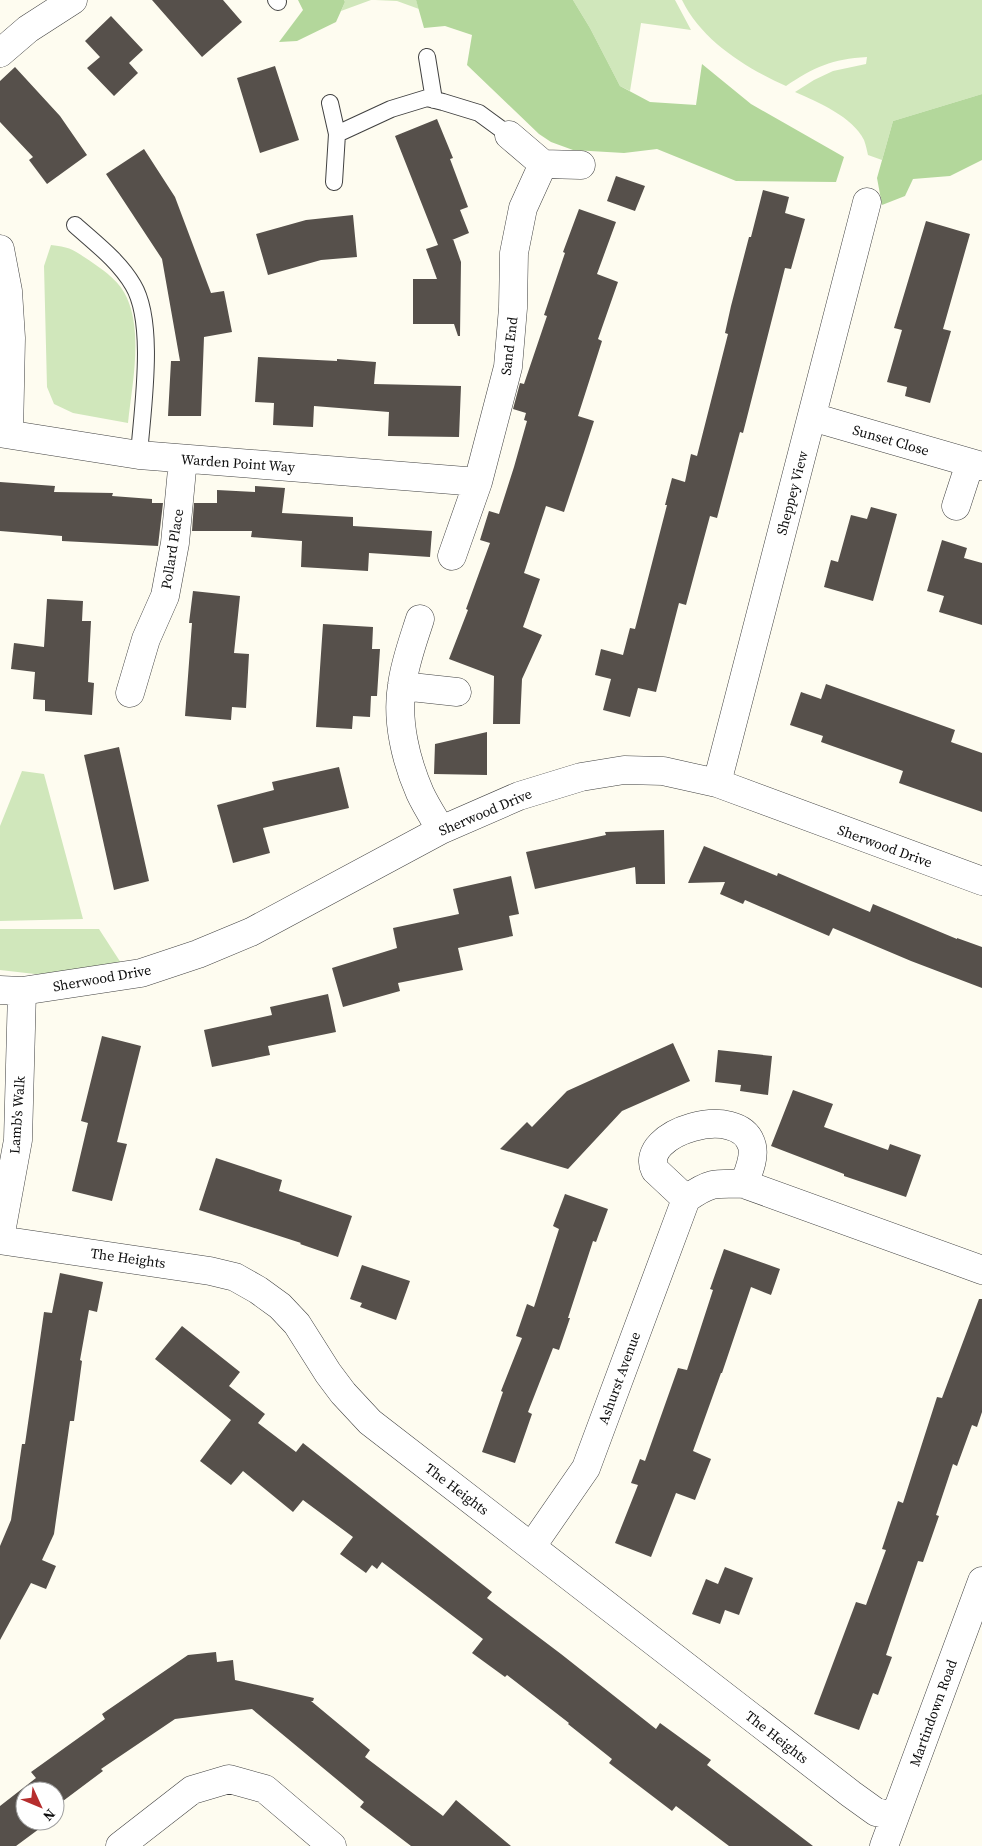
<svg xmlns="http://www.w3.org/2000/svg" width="982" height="1846" font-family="'Source Serif 4',serif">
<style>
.green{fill:#d0e7bb}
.forest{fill:#b3d79b}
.building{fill:#56504b}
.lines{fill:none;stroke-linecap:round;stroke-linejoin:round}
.lane-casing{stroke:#414141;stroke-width:18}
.street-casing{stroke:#414141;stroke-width:29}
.lane{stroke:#fff;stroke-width:16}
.street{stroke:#fff;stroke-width:28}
.labels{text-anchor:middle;stroke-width:5;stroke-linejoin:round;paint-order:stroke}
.street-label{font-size:14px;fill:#0e0e0e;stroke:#fff}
</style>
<rect width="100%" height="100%" fill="#fefcf0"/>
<path class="green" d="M 344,0 L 371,0 L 341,11 L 345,2 Z
M 375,0 L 416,0 L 419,9 L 397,1 Z
M 573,0 L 675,0 L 691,30 L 641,23 L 630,91 L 620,86 L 590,28 Z
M 682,0 L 982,0 L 982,94 L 893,121 L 882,160 L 868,155 C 867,151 866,145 864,140 C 853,117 818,102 795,92 L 814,80 L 833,71 L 866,64 L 867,57 C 832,59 814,67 786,86 C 746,68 702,41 682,0 Z
M 51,245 C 72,247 75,251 93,263 C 106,272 120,282 127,298 C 143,334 132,385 128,423 L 73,413 L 54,404 L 47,387 L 44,266 Z
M 22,771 L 44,774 L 83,919 L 0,921 L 0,826 Z
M 0,929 L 99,929 L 121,963 L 85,973 L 35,974 L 0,970 Z"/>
<path class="forest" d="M 298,0 L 344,0 L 345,2 L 336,22 L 297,41 L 279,42 L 303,10 Z
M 416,0 L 573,0 L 590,28 L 620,86 L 650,102 L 696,105 L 702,64 L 751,104 L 844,157 L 836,182 L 736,181 L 657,149 L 624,153 L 573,150 L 551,142 L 539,134 L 467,65 L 472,35 L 445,26 L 424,28 Z
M 982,94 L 982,160 L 950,176 L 913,179 L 905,196 L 882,205 L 877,178 L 893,121 Z"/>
<path class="building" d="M 152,0 L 223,0 L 242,22 L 202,57 Z
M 111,16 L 143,50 L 129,63 L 138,73 L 114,96 L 87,68 L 100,57 L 85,41 Z
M 275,66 L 299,140 L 260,153 L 237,78 Z
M 15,67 L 60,116 L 87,155 L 47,184 L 29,160 L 33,157 L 0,122 L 0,81 Z
M 437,119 L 453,158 L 450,159 L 468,207 L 460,210 L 469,233 L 452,240 L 453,239 L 461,262 L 460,336 L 458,336 L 454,324 L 413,324 L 413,279 L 437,279 L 426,249 L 438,245 L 395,136 Z
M 144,149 L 175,197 L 211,293 L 224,291 L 232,332 L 204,337 L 201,416 L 168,416 L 171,361 L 180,361 L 162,259 L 106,174 Z
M 616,176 L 645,186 L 635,211 L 607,201 Z
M 763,190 L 789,197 L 785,213 L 805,219 L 791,269 L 785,268 L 743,433 L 740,432 L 717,518 L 710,516 L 686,605 L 679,603 L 656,692 L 638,688 L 630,717 L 603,710 L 611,679 L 595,675 L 601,649 L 623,655 L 630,628 L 635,629 L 667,505 L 665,505 L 672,478 L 685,482 L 691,454 L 697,456 L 728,334 L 725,333 L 731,306 L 749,237 L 751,237 Z
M 579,209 L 616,222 L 597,274 L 618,282 L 598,339 L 602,341 L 578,416 L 594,421 L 584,452 L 564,512 L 546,506 L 524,573 L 540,579 L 523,627 L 542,635 L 522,679 L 520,724 L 493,724 L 494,676 L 449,659 L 468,610 L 466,609 L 490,543 L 480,540 L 489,511 L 499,514 L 514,467 L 527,421 L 524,420 L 526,413 L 513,409 L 520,383 L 524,384 L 547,316 L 544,315 L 565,253 L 563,252 Z
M 353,215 L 357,257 L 321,260 L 268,275 L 256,234 L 306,220 Z
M 926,221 L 970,234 L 943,329 L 951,331 L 930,403 L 905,396 L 907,387 L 887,382 L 902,330 L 894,328 Z
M 258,357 L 337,361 L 337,359 L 376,362 L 374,384 L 461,386 L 459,437 L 388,436 L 389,412 L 314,406 L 313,427 L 273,425 L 274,403 L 255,402 Z
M 0,482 L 55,486 L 54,492 L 113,493 L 112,496 L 152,499 L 152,503 L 163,503 L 158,546 L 62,541 L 62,536 L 0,531 Z
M 255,486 L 285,488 L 282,513 L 353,517 L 353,526 L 432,531 L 430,557 L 369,553 L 368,571 L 301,567 L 302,541 L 251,537 L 252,531 L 192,531 L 194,503 L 217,503 L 217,490 L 255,492 Z
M 871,507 L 897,514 L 873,601 L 824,587 L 831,560 L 838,562 L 851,515 L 867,519 Z
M 942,540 L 967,548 L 964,558 L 982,563 L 982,625 L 939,612 L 944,596 L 927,591 Z
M 193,591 L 240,596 L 234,653 L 249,654 L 246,708 L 232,707 L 231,720 L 185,716 L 192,623 L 189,623 Z
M 47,599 L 83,601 L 82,621 L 91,621 L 88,682 L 94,683 L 92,715 L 45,711 L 45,700 L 33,699 L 35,672 L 11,669 L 14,643 L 44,647 Z
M 323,624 L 373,627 L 372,649 L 380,649 L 377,696 L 371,696 L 370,717 L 353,716 L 352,729 L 316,727 Z
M 826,684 L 955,730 L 951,742 L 982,753 L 982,812 L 899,783 L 903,771 L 821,742 L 823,736 L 790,725 L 801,692 L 821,699 Z
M 487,732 L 487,775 L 434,774 L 435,744 Z
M 119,747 L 149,881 L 114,890 L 84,755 Z
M 339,767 L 349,808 L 263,828 L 270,853 L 233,863 L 217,805 L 274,790 L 272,782 Z
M 664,830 L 665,884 L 636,884 L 635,867 L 535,889 L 526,852 L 606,835 L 605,832 Z
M 704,846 L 777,876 L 778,873 L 870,912 L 873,904 L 957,939 L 957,938 L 982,947 L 982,988 L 911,961 L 833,928 L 829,936 L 745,900 L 743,904 L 720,894 L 725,882 L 688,883 Z
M 511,876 L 519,914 L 509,916 L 513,936 L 458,948 L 463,970 L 398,983 L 400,991 L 343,1007 L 332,968 L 397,948 L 393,928 L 459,914 L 453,889 Z
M 328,994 L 336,1032 L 268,1046 L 270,1055 L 212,1067 L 204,1030 L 272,1015 L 270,1007 Z
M 102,1036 L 141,1046 L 117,1142 L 127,1144 L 112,1201 L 72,1191 L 88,1123 L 81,1121 Z
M 673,1043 L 690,1081 L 622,1111 L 568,1169 L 500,1149 L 527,1122 L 532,1127 L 567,1091 Z
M 718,1050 L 772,1056 L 768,1095 L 740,1091 L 741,1085 L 715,1082 Z
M 793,1090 L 833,1104 L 824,1127 L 888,1150 L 890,1144 L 921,1155 L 906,1197 L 844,1176 L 844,1174 L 771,1146 Z
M 216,1158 L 282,1180 L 279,1191 L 352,1216 L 338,1257 L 300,1244 L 301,1243 L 199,1210 Z
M 565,1194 L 608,1209 L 596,1242 L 593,1241 L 568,1318 L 570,1318 L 559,1350 L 553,1348 L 528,1412 L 532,1414 L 515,1463 L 482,1452 L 503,1392 L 501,1391 L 522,1338 L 516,1336 L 527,1304 L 534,1307 L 559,1229 L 553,1226 Z
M 724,1249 L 780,1269 L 771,1295 L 751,1287 L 722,1373 L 721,1373 L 693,1451 L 711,1459 L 695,1500 L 676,1493 L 651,1557 L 615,1543 L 638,1485 L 631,1483 L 640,1459 L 645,1461 L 678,1368 L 687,1370 L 713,1290 L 710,1289 Z
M 362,1265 L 410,1281 L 396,1320 L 360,1307 L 362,1303 L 350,1299 Z
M 60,1273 L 103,1282 L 97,1312 L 89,1310 L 80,1360 L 82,1361 L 74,1421 L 70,1421 L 54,1534 L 42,1560 L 56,1566 L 46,1589 L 31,1583 L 0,1640 L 0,1546 L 11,1520 L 22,1444 L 25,1444 L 44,1312 L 52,1313 Z
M 979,1299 L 982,1299 L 982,1412 L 977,1427 L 972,1425 L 957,1466 L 953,1464 L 936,1515 L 939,1516 L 923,1562 L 918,1561 L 886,1655 L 892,1657 L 878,1695 L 873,1693 L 859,1730 L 814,1714 L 856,1602 L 866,1605 L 886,1550 L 882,1549 L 898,1501 L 903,1503 L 937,1397 L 942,1398 Z
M 182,1326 L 240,1372 L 229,1386 L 265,1414 L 258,1423 L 296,1452 L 303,1443 L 492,1592 L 487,1598 L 561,1654 L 656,1729 L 660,1723 L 711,1760 L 707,1765 L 813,1846 L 729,1846 L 676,1806 L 672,1811 L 609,1763 L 612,1759 L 568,1724 L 569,1723 L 507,1675 L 505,1677 L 472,1653 L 483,1639 L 382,1562 L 377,1569 L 372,1565 L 366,1573 L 340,1554 L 353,1537 L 303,1500 L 293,1512 L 243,1471 L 231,1485 L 200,1461 L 231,1420 L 155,1359 Z
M 725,1567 L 753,1578 L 739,1615 L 725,1610 L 720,1624 L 692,1614 L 706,1579 L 718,1584 Z
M 216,1652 L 217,1662 L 233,1660 L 235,1680 L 314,1698 L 313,1701 L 311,1701 L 370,1750 L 365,1757 L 443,1816 L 456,1800 L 511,1846 L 411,1846 L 360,1807 L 364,1802 L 252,1709 L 175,1719 L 101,1769 L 103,1771 L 55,1807 L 55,1791 L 25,1791 L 25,1821 L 35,1821 L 34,1822 L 39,1829 L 16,1846 L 0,1846 L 0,1806 L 36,1778 L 31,1772 L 105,1719 L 102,1714 L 188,1655 Z"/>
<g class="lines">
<defs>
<path id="lane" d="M 276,0 L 278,2
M 427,57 L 434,100
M 330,103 L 337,134 L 334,182
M 337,134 L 391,109 L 427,98 L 443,102 L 479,113 L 509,135
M 75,225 C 95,243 119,261 133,285 C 156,323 142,411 139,455"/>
<path id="street" d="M 0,53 L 28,29 L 73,0
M 509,135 L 543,164 L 581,165
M 0,249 L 8,291 L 11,338 L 9,434
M 812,417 L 982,466
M 0,433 L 139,455 L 478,482
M 956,506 L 970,463
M 452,556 L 478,482 L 508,367 L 513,308 L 514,253 L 523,208 L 543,164
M 420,619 C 413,641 405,662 402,685 C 396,721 406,761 420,793 C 426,806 434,818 441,830
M 402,686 L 457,692
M 130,693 L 146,639 L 165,596 L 175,543 L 183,459
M 717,783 L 867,202
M 0,990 L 22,991 L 141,973 L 198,954 L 251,932 L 441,830 L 519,796 L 581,777 L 624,770 L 663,771 L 717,783 L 982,881
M 686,1199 L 655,1170 C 637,1133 740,1101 752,1146 C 755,1158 748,1173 744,1184
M 0,1238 L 18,1140 L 22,991
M 0,1240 L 210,1271 L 235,1277 L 258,1290 L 280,1306 L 297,1324 L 328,1373 L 343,1393 L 370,1422 L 851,1794 L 876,1812 L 895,1816
M 532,1546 L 586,1468 L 686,1199 C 710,1182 715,1183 744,1184 L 982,1270
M 120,1846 L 192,1790 L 229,1779 L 265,1789 L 332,1846
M 884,1846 L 982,1581"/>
</defs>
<use href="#lane" class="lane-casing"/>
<use href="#street" class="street-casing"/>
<use href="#lane" class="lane"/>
<use href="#street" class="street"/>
</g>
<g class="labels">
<g class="street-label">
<text transform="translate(509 346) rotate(-83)" y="5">Sand End</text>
<text transform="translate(891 440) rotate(16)" y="5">Sunset Close</text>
<text transform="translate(238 463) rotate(4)" y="5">Warden Point Way</text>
<text transform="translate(792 493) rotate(-75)" y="5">Sheppey View</text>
<text transform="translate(172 549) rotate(-81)" y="5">Pollard Place</text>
<text transform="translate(485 812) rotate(-23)" y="5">Sherwood Drive</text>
<text transform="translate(885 846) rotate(20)" y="5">Sherwood Drive</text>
<text transform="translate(102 978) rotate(-10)" y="5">Sherwood Drive</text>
<text transform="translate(17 1115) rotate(-86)" y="5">Lamb's Walk</text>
<text transform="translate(128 1258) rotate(8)" y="5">The Heights</text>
<text transform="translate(619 1378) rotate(-70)" y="5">Ashurst Avenue</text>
<text transform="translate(457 1489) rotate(37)" y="5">The Heights</text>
<text transform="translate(933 1713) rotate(-70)" y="5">Martindown Road</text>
<text transform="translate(777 1737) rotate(38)" y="5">The Heights</text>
</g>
</g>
<g transform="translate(40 1806) rotate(134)"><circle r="24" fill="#ffffff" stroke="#9f9f9f"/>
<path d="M0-4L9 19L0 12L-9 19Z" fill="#b62e2e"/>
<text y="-8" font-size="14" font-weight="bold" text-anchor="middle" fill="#0e0e0e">N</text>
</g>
</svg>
